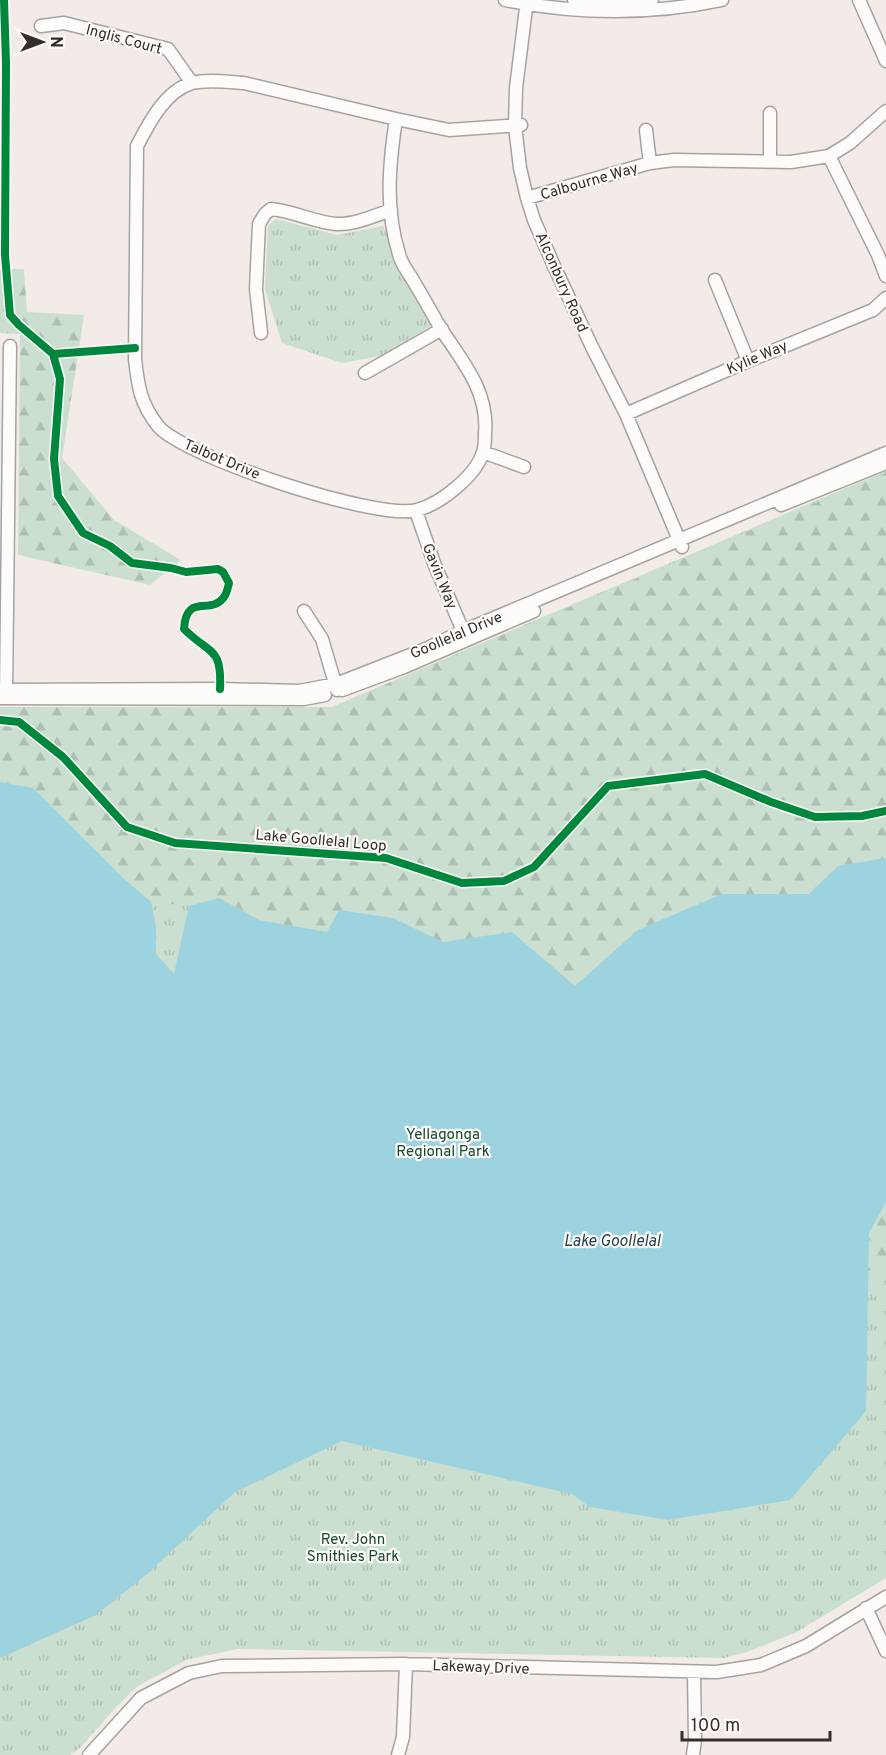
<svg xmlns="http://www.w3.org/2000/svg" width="886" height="1755" font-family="Overpass,sans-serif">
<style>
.grass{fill:url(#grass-tufts)}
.forest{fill:url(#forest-firs)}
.water{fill:#9cd3df}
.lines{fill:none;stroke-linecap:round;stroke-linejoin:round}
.minor-casing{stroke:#a8a29e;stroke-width:15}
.minor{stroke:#fdfcfb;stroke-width:12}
.cycleway-casing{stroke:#fdfaf8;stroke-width:11}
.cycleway{stroke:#00873e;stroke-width:8}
.labels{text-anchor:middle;stroke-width:4.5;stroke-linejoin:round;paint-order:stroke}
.street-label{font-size:15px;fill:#342e2b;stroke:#fdfaf8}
.park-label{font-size:15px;fill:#134730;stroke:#fdfaf8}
.water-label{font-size:16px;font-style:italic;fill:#1e454d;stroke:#fdfaf8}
</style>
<defs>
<pattern id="grass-tufts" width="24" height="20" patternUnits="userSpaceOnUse" patternTransform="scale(1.5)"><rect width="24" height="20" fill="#cadfd0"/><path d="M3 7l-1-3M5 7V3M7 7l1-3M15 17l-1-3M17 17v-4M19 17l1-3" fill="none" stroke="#aec0b3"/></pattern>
<pattern id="forest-firs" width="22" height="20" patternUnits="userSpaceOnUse" patternTransform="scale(1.5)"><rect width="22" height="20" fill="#cadfd0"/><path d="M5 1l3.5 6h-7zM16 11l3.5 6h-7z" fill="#aec0b3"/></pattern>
</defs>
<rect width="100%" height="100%" fill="#f3ebe7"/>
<path class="grass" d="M 276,219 L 337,235 L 383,226 L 432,325 L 380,356 L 342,363 L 282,343 L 265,289 L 268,226 Z
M 886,471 L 886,1578 L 795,1633 L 747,1652 L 724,1658 L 237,1649 L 186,1660 L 138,1686 L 117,1706 L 80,1748 L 70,1755 L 0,1755 L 0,708 L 329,708 Z"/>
<path class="forest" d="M 0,269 L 24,269 L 27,312 L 84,315 L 62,458 L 114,520 L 181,560 L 150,585 L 18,555 L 20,334 L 0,333 Z
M 886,473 L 886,858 L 838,866 L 809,894 L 722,894 L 638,930 L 575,986 L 512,932 L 450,948 L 393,918 L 339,910 L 327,932 L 259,920 L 219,898 L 189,906 L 151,902 L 123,878 L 33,788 L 0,782 L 0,707 L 333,707 Z
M 886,1202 L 886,1272 L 868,1281 L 869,1233 Z"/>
<path class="water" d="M 0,782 L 33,788 L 123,878 L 151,902 L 156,926 L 156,954 L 174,974 L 189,906 L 219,898 L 259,920 L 327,932 L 339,910 L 393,918 L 443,942 L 512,932 L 575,986 L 638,930 L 722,894 L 809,894 L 838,866 L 886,858 L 886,1202 L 869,1233 L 866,1411 L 790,1500 L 668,1520 L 590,1507 L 572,1494 L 342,1441 L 235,1492 L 147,1574 L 96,1615 L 0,1658 Z"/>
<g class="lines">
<defs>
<path id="minor" d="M 505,0 C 576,14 651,15 722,0
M 527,0 L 516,88 L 515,126 L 520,168 L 527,198 L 534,220 L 554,266 L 592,347 L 626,414 L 682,547
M 574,0 L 629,2 L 652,0
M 859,0 L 886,61
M 41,26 L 64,23 L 168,49 L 192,83
M 770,113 L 770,161
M 396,119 C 389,165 385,209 399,254 C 401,264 409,273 414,282 C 423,297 432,313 441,329 C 463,362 489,392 485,434 C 485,440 485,447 483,452 C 476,476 440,504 417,510 C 378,521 184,457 158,426 C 140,403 138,386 135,359 L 137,146 C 149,123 165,91 192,83 C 208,79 228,82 244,83 L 396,119 L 449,130 L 521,125
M 646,130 L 650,163
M 829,156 L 878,255 L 886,276
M 527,198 L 650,163 L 674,160 L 791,162 L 829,156 L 850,143 L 886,111
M 715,280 L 748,361
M 261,333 L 256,289 L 259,224 L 265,214 L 271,209 C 293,211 317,223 336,224 C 354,225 374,216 391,210
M 365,373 L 442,329
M 626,414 L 748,361 L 873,310 L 886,298
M 483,452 L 524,467
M 781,505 L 886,463
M 416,511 L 434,563 L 466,638
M 304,611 L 322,639 L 337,690
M 0,690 L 220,689 L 299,691 L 336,684 L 428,648 L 463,631 L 886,453
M 342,690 L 404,667 L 534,611
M 6,696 L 10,346
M 0,698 L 304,699 L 325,695
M 866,1608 L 886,1651
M 89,1755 L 141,1698 L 189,1673 L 222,1666 L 406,1664 L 717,1672 L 761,1665 L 806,1646 L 886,1597
M 398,1755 L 403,1737 L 406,1664
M 693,1755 L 695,1740 L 694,1673"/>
</defs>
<use href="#minor" class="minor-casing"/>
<use href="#minor" class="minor"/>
<defs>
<path id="cycleway" d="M 4,0 L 6,63 L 5,255 L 10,315 L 19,325 L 53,354 L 60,379 L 54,459 L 58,496 L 83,533 L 110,546 L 132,563 L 171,568 L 186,572 L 218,569 L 223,572 L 229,583 C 228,587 227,593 224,597 C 211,616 186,592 184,629 C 210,655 222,646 220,689
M 53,354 L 135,348
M 0,720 L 19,722 L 63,757 L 127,827 L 175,843 L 386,858 L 462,883 L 504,881 L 534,867 L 608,786 L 705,774 L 771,802 L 815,817 L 862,816 L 886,811"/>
</defs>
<use href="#cycleway" class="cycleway-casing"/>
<use href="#cycleway" class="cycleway"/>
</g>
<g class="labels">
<g class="street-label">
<text transform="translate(124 39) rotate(15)" y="5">Inglis Court</text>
<text transform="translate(589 181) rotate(-16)" y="5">Calbourne Way</text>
<text transform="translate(562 282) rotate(66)" y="5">Alconbury Road</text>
<text transform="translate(757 357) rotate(-23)" y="5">Kylie Way</text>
<text transform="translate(222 459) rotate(23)" y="5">Talbot Drive</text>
<text transform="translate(440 576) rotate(68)" y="5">Gavin Way</text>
<text transform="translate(456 635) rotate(-23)" y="5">Goollelal Drive</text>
<text transform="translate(321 840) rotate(5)" y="5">Lake Goollelal Loop</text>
<text transform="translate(481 1667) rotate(2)" y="5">Lakeway Drive</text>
</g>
<g class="park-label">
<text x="443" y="1139">Yellagonga<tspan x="443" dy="17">Regional Park</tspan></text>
<text x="353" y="1544">Rev. John<tspan x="353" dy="17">Smithies Park</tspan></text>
</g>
<g class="water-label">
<text x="612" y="1246">Lake Goollelal</text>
</g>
</g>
<g transform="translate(42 42) rotate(90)" stroke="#fdfaf8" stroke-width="4.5" paint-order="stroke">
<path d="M0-4.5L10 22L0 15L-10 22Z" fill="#342e2b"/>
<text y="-9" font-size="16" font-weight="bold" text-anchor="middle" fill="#342e2b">N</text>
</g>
<path d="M682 1731v9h148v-9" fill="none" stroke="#342e2b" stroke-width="3"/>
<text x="691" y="1731" font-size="18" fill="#342e2b" stroke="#fdfaf8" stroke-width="4.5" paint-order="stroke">100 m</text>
</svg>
